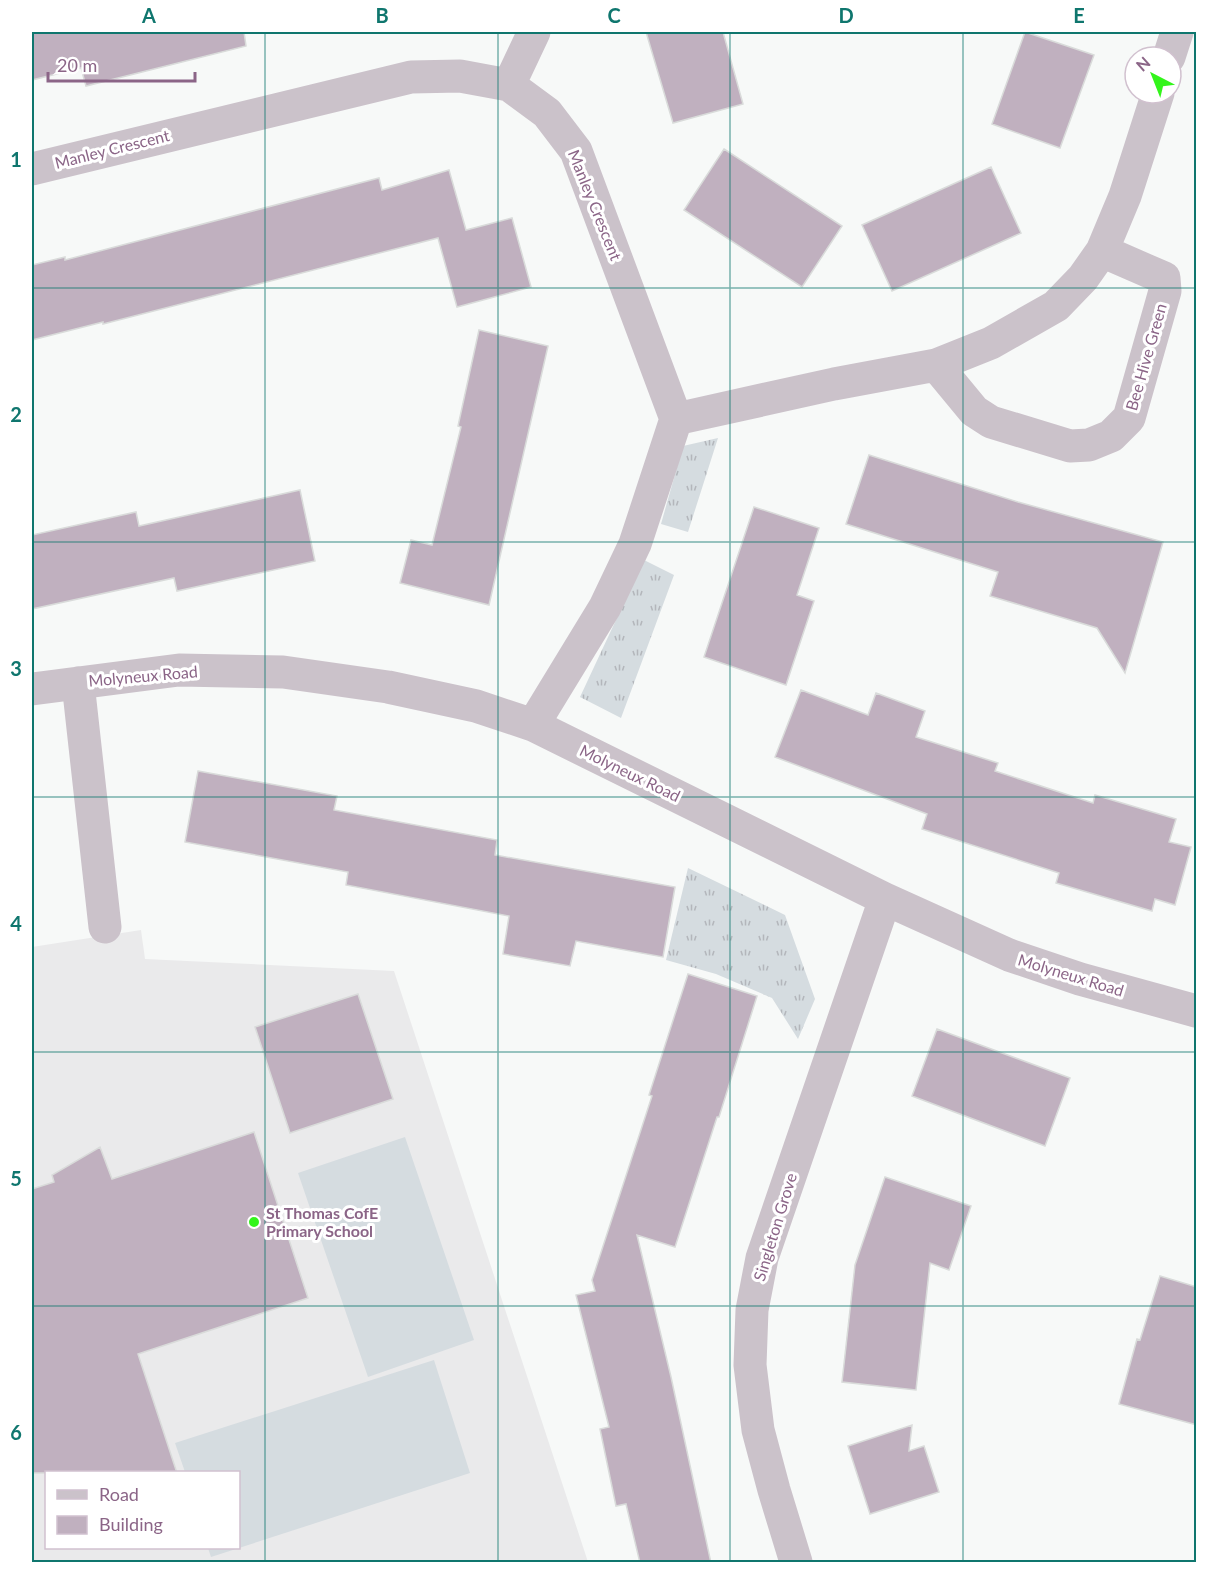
<svg xmlns="http://www.w3.org/2000/svg" width="1228" height="1594" font-family="Lato,sans-serif">
<style>
.built{fill:#eaeaeb;fill-rule:evenodd}
.grass{fill:url(#grass-tufts)}
.pitch{fill:#d5dce0}
.building{fill:#c0b0bf;stroke:#d9dbda;stroke-width:1.5}
.lines{fill:none;stroke-linecap:round;stroke-linejoin:round}
.minor{stroke:#cbc2ca;stroke-width:33}
.grid{fill:none;stroke:#0f766e;stroke-width:1.5;stroke-opacity:0.55}
.poi-dot{fill:#33f51b;stroke:#fff;stroke-width:2}
.labels{text-anchor:middle;stroke-width:6;stroke-linejoin:round;paint-order:stroke}
.street-label{font-size:16px;fill:#8b6587;stroke:#fff}
.poi-label{font-size:16px;font-weight:bold;fill:#8b6587;stroke:#fff;text-anchor:start}
.neatline{fill:none;stroke:#0f766e;stroke-width:2}
.grid-label{font-size:20px;text-anchor:middle;font-weight:bold;fill:#0f766e}
</style>
<defs>
<pattern id="grass-tufts" width="24" height="20" patternUnits="userSpaceOnUse" patternTransform="scale(1.5)"><rect width="24" height="20" fill="#d5dce0"/><path d="M3 7l-1-3M5 7V3M7 7l1-3M15 17l-1-3M17 17v-4M19 17l1-3" fill="none" stroke="#b3b6bb"/></pattern>
</defs>
<rect width="100%" height="100%" fill="#f7f9f8"/>
<path class="built" d="M 141,930 L 145,959 L 394,971 L 588,1562 L 32,1562 L 32,947 ZM 46,1472 L 238,1472 L 238,1548 L 46,1548 Z"/>
<path class="grass" d="M 718,438 L 688,532 L 661,524 L 683,446 Z
M 644,560 L 674,575 L 621,718 L 580,697 Z
M 688,868 L 785,915 L 815,999 L 798,1039 L 772,998 L 716,974 L 666,960 Z"/>
<path class="pitch" d="M 405,1137 L 474,1340 L 368,1377 L 298,1173 Z
M 434,1360 L 470,1473 L 211,1557 L 208,1548 L 238,1548 L 238,1472 L 185,1472 L 175,1443 Z"/>
<path class="building" d="M 32,32 L 244,32 L 246,46 L 86,86 L 81,68 L 32,80 Z
M 646,32 L 723,32 L 743,104 L 673,123 Z
M 1025,32 L 1094,55 L 1060,148 L 992,124 Z
M 724,149 L 842,226 L 802,287 L 684,210 Z
M 991,167 L 1021,233 L 892,291 L 862,225 Z
M 449,170 L 466,230 L 512,218 L 531,287 L 457,307 L 438,238 L 103,324 L 103,322 L 32,340 L 32,265 L 65,257 L 65,260 L 379,178 L 382,190 Z
M 479,330 L 548,346 L 489,605 L 400,583 L 411,540 L 432,545 L 461,427 L 458,426 Z
M 869,455 L 1018,502 L 1163,542 L 1125,673 L 1097,628 L 990,596 L 998,572 L 846,524 Z
M 300,490 L 315,561 L 177,591 L 174,578 L 32,609 L 32,535 L 136,512 L 139,526 Z
M 754,507 L 819,528 L 797,595 L 814,601 L 786,685 L 704,657 Z
M 801,690 L 868,715 L 876,693 L 925,711 L 916,737 L 998,763 L 995,771 L 1093,803 L 1095,795 L 1176,819 L 1169,842 L 1191,847 L 1175,905 L 1155,899 L 1152,911 L 1056,883 L 1059,873 L 922,829 L 927,814 L 775,757 Z
M 198,771 L 337,796 L 334,810 L 497,840 L 495,855 L 675,887 L 663,957 L 576,941 L 570,966 L 503,954 L 509,916 L 346,885 L 348,872 L 185,842 Z
M 688,974 L 757,996 L 719,1117 L 717,1117 L 675,1247 L 637,1235 L 671,1377 L 711,1563 L 640,1563 L 626,1504 L 616,1506 L 600,1429 L 609,1427 L 576,1295 L 595,1291 L 592,1280 L 652,1096 L 649,1095 Z
M 358,994 L 393,1099 L 290,1133 L 255,1027 Z
M 937,1029 L 1070,1078 L 1045,1146 L 912,1096 Z
M 254,1132 L 308,1298 L 138,1354 L 177,1473 L 32,1473 L 32,1189 L 54,1182 L 52,1175 L 100,1147 L 112,1179 Z
M 885,1177 L 971,1206 L 949,1270 L 930,1263 L 916,1390 L 842,1382 L 855,1265 Z
M 1160,1276 L 1197,1287 L 1197,1425 L 1119,1404 L 1137,1339 L 1140,1340 Z
M 912,1425 L 909,1451 L 924,1446 L 939,1492 L 870,1514 L 848,1446 Z"/>
<g class="lines">
<path class="minor" d="M 1169,57 L 1177,32
M 509,85 L 534,32
M 32,169 L 411,77 L 460,76 L 509,85 L 547,113 L 576,151 L 676,419 L 635,544 L 605,607 L 533,725
M 936,365 L 974,411 L 991,422 L 1070,446 L 1089,445 L 1111,436 L 1129,418 L 1165,291 L 1164,278 L 1102,251
M 676,419 L 834,384 L 936,365 L 991,343 L 1056,306 L 1083,278 L 1102,251 L 1125,196 L 1158,93
M 78,683 L 105,927
M 32,689 L 179,670 L 283,672 L 388,687 L 476,706 L 533,725 L 885,899 L 1009,955 L 1080,979 L 1196,1011
M 796,1562 L 774,1490 L 758,1430 L 750,1365 L 752,1310 L 762,1258 L 885,899"/>
</g>
<path class="grid" d="M 265,32 L 265,1562M 498,32 L 498,1562M 730,32 L 730,1562M 963,32 L 963,1562M 32,288 L 1196,288M 32,542 L 1196,542M 32,797 L 1196,797M 32,1052 L 1196,1052M 32,1306 L 1196,1306"/>
<circle class="poi-dot" cx="254" cy="1222" r="6"/>
<g class="labels">
<g class="street-label">
<text transform="translate(112 149) rotate(-14)" y="6">Manley Crescent</text>
<text transform="translate(595 205) rotate(68)" y="6">Manley Crescent</text>
<text transform="translate(1146 357) rotate(-74)" y="6">Bee Hive Green</text>
<text transform="translate(143 676) rotate(-5)" y="6">Molyneux Road</text>
<text transform="translate(630 773) rotate(26)" y="6">Molyneux Road</text>
<text transform="translate(1071 975) rotate(17)" y="6">Molyneux Road</text>
<text transform="translate(775 1227) rotate(-73)" y="6">Singleton Grove</text>
</g>
<g class="poi-label">
<text x="266" y="1219">St Thomas CofE<tspan x="266" dy="18">Primary School</tspan></text>
</g>
</g>
<rect width="1228" height="1594" fill="none" stroke="#ffffff" stroke-width="66"/>
<rect x="45" y="1471" width="195" height="78" fill="#ffffff" stroke="#d1c1cf" stroke-width="1.5"/>
<rect x="57" y="1490" width="30" height="9" fill="#cbc2ca" stroke="#d1c1cf" stroke-width="1.5"/>
<text x="99" y="1501" font-size="18" fill="#8b6587">Road</text>
<rect x="57" y="1516" width="30" height="18" fill="#c0b0bf" stroke="#d1c1cf" stroke-width="1.5"/>
<text x="99" y="1531" font-size="18" fill="#8b6587">Building</text>
<g transform="translate(1153 75) rotate(318)"><circle r="28" fill="#ffffff" stroke="#d1c1cf" stroke-width="1.5"/>
<path d="M0-4.5L10 22L0 15L-10 22Z" fill="#33f51b"/>
<text y="-9" font-size="16" font-weight="bold" text-anchor="middle" fill="#8b6587">N</text>
</g>
<path d="M48 72v9h147v-9" fill="none" stroke="#8b6587" stroke-width="3"/>
<text x="57" y="72" font-size="18" fill="#8b6587" stroke="#ffffff" stroke-width="4.5" paint-order="stroke">20 m</text>
<rect x="33" y="33" width="1162" height="1528" class="neatline"/>
<g class="grid-label">
<text x="149" y="23">A</text>
<text x="382" y="23">B</text>
<text x="614" y="23">C</text>
<text x="846" y="23">D</text>
<text x="1079" y="23">E</text>
<text x="16" y="167">1</text>
<text x="16" y="422">2</text>
<text x="16" y="676">3</text>
<text x="16" y="931">4</text>
<text x="16" y="1186">5</text>
<text x="16" y="1440">6</text>
</g>
</svg>
